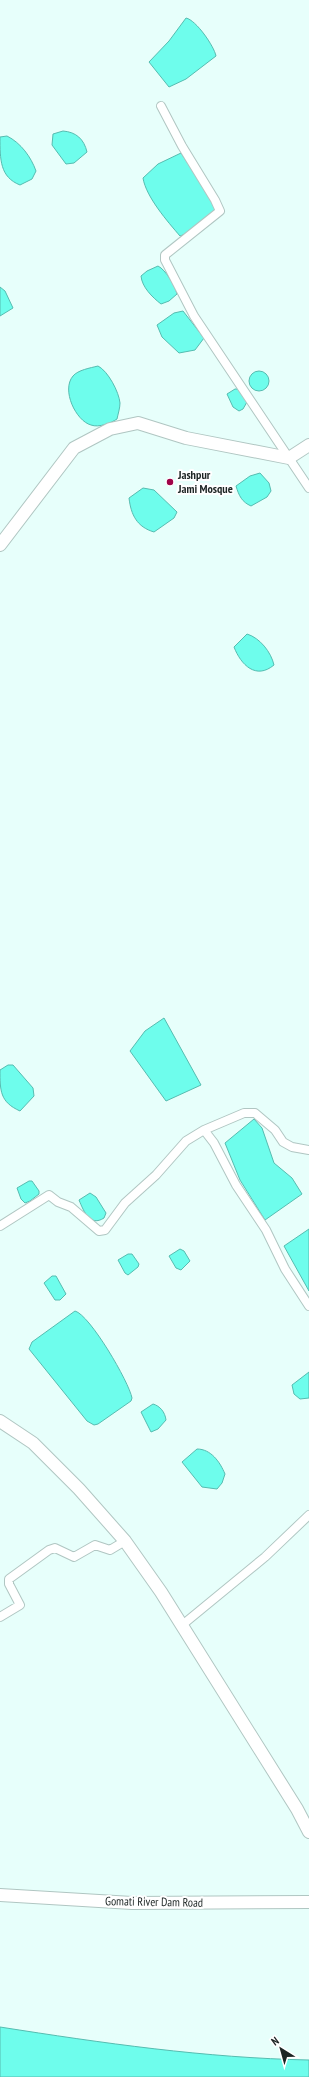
<svg xmlns="http://www.w3.org/2000/svg" width="309" height="2077" font-family="'PT Sans Narrow',sans-serif">
<style>
.water{fill:#6efdec;stroke:#56bcb0}
.lines{fill:none;stroke-linecap:round;stroke-linejoin:round}
.street-casing{stroke:#b0c6c2;stroke-width:10}
.secondary-casing{stroke:#b0c6c2;stroke-width:14}
.street{stroke:#fff;stroke-width:8}
.secondary{stroke:#fff;stroke-width:12}
.poi-dot{fill:#9f0449;stroke:#fff;stroke-width:1.5}
.labels{text-anchor:middle;stroke-width:4;stroke-linejoin:round;paint-order:stroke}
.poi-label{font-size:12px;font-weight:bold;fill:#1d2524;stroke:#fff;text-anchor:start}
.street-label{font-size:12px;fill:#1d2524;stroke:#fff}
</style>
<rect width="100%" height="100%" fill="#e7fffb"/>
<path class="water" d="M 186,18 C 196,20 214,46 216,56 L 186,79 L 169,87 L 149,62 L 169,41 Z
M 63,131 C 76,132 84,139 87,152 L 74,163 L 66,164 L 52,145 L 53,134 Z
M 7,136 C 21,143 31,157 36,171 L 32,179 L 20,185 C 0,177 0,160 0,137 Z
M 181,153 L 219,211 L 191,232 L 180,236 C 168,222 146,197 143,178 L 158,164 Z
M 158,266 C 166,270 175,286 177,294 L 169,301 L 161,304 C 152,297 142,287 141,276 L 147,271 Z
M 0,287 L 5,291 L 13,308 L 0,316 Z
M 183,311 L 204,338 L 195,350 L 179,353 L 162,337 L 157,325 L 174,313 Z
M 98,366 C 108,371 119,392 120,403 C 120,408 118,414 117,419 C 111,423 99,428 91,425 C 76,421 61,390 73,376 C 78,370 90,368 98,366 Z
M249 381a10 10 0 1 1 20 0a10 10 0 1 1-20 0Z
M 235,389 L 238,389 L 247,402 L 243,409 L 239,411 L 233,407 L 227,394 Z
M 260,473 L 269,483 L 271,491 L 267,497 L 251,506 C 242,502 239,496 236,486 L 250,476 Z
M 143,488 L 154,490 L 177,512 L 174,518 L 154,532 C 137,527 131,515 129,498 Z
M 247,634 C 260,638 271,652 274,665 C 256,680 241,665 234,647 Z
M 164,1018 L 201,1085 L 166,1101 L 130,1051 L 145,1031 Z
M 8,1065 L 13,1065 L 33,1088 L 34,1096 L 20,1111 C 0,1102 0,1091 0,1070 Z
M 254,1119 L 262,1128 L 274,1163 L 292,1178 L 302,1194 L 265,1220 L 240,1180 L 225,1143 Z
M 29,1181 L 32,1181 L 39,1191 L 39,1194 L 30,1201 L 25,1203 L 21,1199 L 17,1188 Z
M 90,1193 L 96,1197 L 106,1213 L 104,1218 C 90,1227 84,1212 79,1200 Z
M 309,1229 L 309,1291 L 284,1246 Z
M 180,1249 L 184,1251 L 190,1261 L 181,1270 L 176,1268 L 169,1256 Z
M 128,1254 L 132,1254 L 139,1264 L 138,1267 L 128,1275 L 125,1273 L 118,1260 Z
M 52,1276 L 56,1276 L 66,1294 L 60,1300 L 55,1300 L 44,1283 Z
M 75,1311 C 90,1315 129,1382 132,1398 L 131,1401 L 98,1424 L 94,1425 L 87,1421 L 29,1349 L 32,1342 Z
M 309,1372 L 309,1398 L 300,1399 L 294,1394 L 292,1385 Z
M 153,1404 C 160,1406 165,1412 166,1420 L 158,1429 L 151,1432 L 141,1412 Z
M 197,1449 C 211,1449 220,1462 225,1474 L 222,1483 L 217,1489 L 202,1487 L 182,1462 Z
M 0,2027 C 102,2043 206,2058 309,2060 L 309,2077 L 0,2077 Z"/>
<g class="lines">
<defs>
<path id="street" d="M 161,106 L 182,146 L 215,200 L 220,211 L 165,255 L 165,260 L 194,316 L 309,488
M 204,1130 L 214,1143 L 236,1185 L 266,1230 L 285,1269 L 309,1306
M 0,1226 L 49,1195 L 58,1202 L 71,1207 L 99,1231 L 105,1230 L 125,1203 L 156,1175 L 186,1141 L 204,1130 L 244,1113 L 255,1113 L 275,1130 L 283,1142 L 292,1147 L 309,1150
M 0,1617 L 20,1605 L 9,1584 L 9,1579 L 49,1550 L 55,1548 L 74,1557 L 95,1545 L 110,1550 L 125,1541
M 181,1626 L 265,1557 L 309,1515"/>
<path id="secondary" d="M 0,545 L 74,448 L 110,429 L 138,423 L 186,438 L 289,458 L 309,445
M 0,1421 L 33,1443 L 79,1489 L 125,1541 L 161,1592 L 297,1809 L 309,1832
M 0,1895 L 132,1903 L 309,1902"/>
</defs>
<use href="#street" class="street-casing"/>
<use href="#secondary" class="secondary-casing"/>
<use href="#street" class="street"/>
<use href="#secondary" class="secondary"/>
</g>
<circle class="poi-dot" cx="170" cy="482" r="4"/>
<g class="labels">
<g class="poi-label">
<text x="178" y="479">Jashpur<tspan x="178" dy="14">Jami Mosque</tspan></text>
</g>
<g class="street-label">
<text transform="translate(154 1902) rotate(1)" y="4">Gomati River Dam Road</text>
</g>
</g>
<g transform="translate(281 2049) rotate(323)" stroke="#ffffff" stroke-width="3" paint-order="stroke">
<path d="M0-3L7 15L0 10L-7 15Z" fill="#1d2524"/>
<text y="-6" font-size="11" font-weight="bold" text-anchor="middle" fill="#1d2524">N</text>
</g>
</svg>
